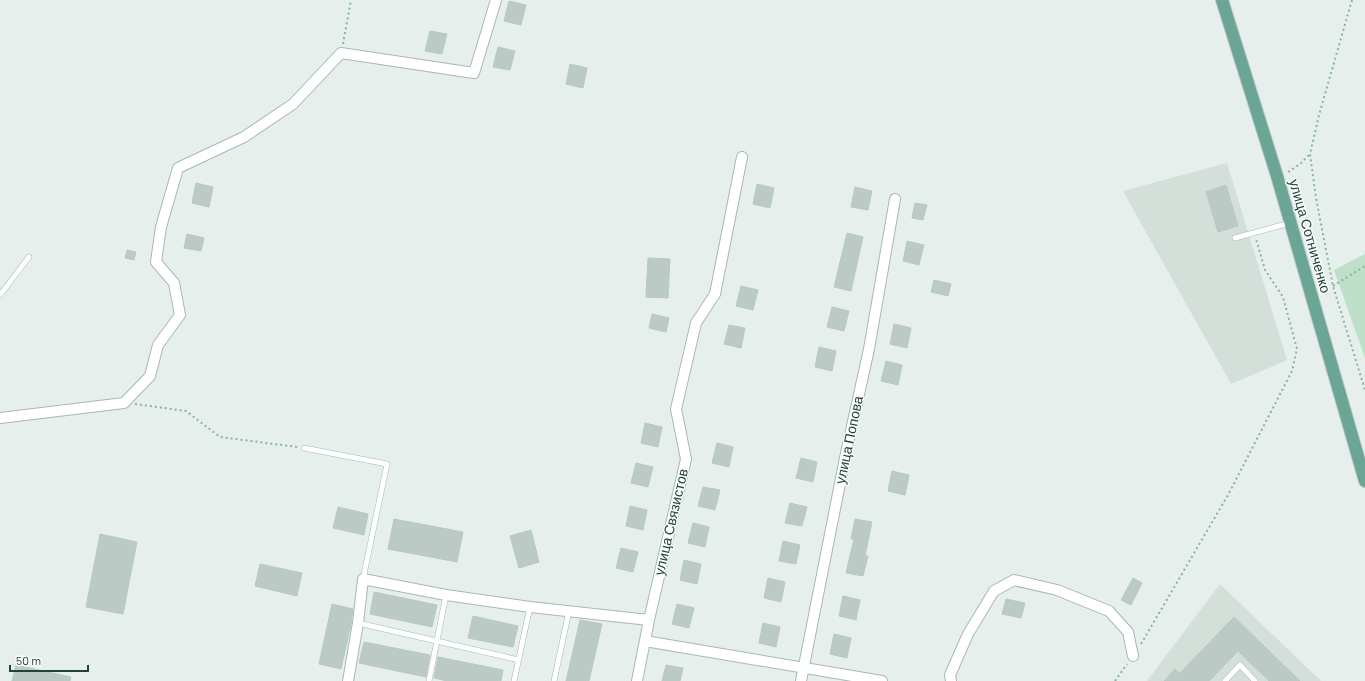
<svg xmlns="http://www.w3.org/2000/svg" width="1365" height="681" font-family="Barlow,sans-serif">
<style>
.built{fill:#d4dfda}
.green{fill:#bfe0c8}
.building{fill:#bbcac4;stroke:#b8c9c2}
.lines{fill:none;stroke-linecap:round;stroke-linejoin:round}
.lane-casing{stroke:#a8b8b2;stroke-width:6}
.street-casing{stroke:#a8b8b2;stroke-width:12}
.primary-casing{stroke:#c2cac8;stroke-width:14}
.path{stroke:#86b3a5;stroke-width:2;stroke-dasharray:2 3;stroke-linecap:butt}
.lane{stroke:#fff;stroke-width:5}
.street{stroke:#fff;stroke-width:10}
.primary{stroke:#6aa596;stroke-width:12}
.labels{text-anchor:middle;stroke-width:3;stroke-linejoin:round;paint-order:stroke}
.street-label{font-size:14px;fill:#24423a;stroke:#f7fbf9}
</style>
<rect width="100%" height="100%" fill="#e6efeb"/>
<path class="built" d="M 1227,163 L 1287,360 L 1231,384 L 1123,191 Z
M 1220,584 L 1321,681 L 1147,681 Z"/>
<path class="green" d="M 1365,254 L 1365,358 L 1334,270 Z"/>
<path class="building" d="M 509,1 L 526,5 L 521,25 L 504,21 Z
M 430,31 L 447,34 L 442,54 L 425,51 Z
M 498,47 L 515,51 L 510,70 L 493,67 Z
M 570,64 L 587,68 L 583,88 L 566,84 Z
M 196,183 L 213,187 L 209,207 L 192,203 Z
M 757,184 L 774,188 L 770,208 L 753,204 Z
M 1226,185 L 1238,226 L 1218,232 L 1206,192 Z
M 855,187 L 872,191 L 868,210 L 851,207 Z
M 915,203 L 927,205 L 923,220 L 912,218 Z
M 847,233 L 863,237 L 851,291 L 834,287 Z
M 187,234 L 204,238 L 201,251 L 184,248 Z
M 907,241 L 924,245 L 919,265 L 903,261 Z
M 127,250 L 136,252 L 134,260 L 125,258 Z
M 648,258 L 670,259 L 668,298 L 646,297 Z
M 934,280 L 951,284 L 948,296 L 931,292 Z
M 741,286 L 758,290 L 753,310 L 736,306 Z
M 832,307 L 849,311 L 844,331 L 827,327 Z
M 652,314 L 669,318 L 666,332 L 649,328 Z
M 894,324 L 911,328 L 907,348 L 890,344 Z
M 729,325 L 745,328 L 741,348 L 724,344 Z
M 819,347 L 836,351 L 832,371 L 815,367 Z
M 886,361 L 902,365 L 898,385 L 881,381 Z
M 645,423 L 662,427 L 658,447 L 641,443 Z
M 717,443 L 733,447 L 729,467 L 712,463 Z
M 801,458 L 817,462 L 813,482 L 796,478 Z
M 636,463 L 653,467 L 648,487 L 631,483 Z
M 892,471 L 909,475 L 905,495 L 888,491 Z
M 703,487 L 720,490 L 715,510 L 698,506 Z
M 790,503 L 807,507 L 802,526 L 785,523 Z
M 630,506 L 647,510 L 643,530 L 626,526 Z
M 338,507 L 368,514 L 364,535 L 333,528 Z
M 394,519 L 463,532 L 457,562 L 388,549 Z
M 855,519 L 872,522 L 865,556 L 868,556 L 863,576 L 846,573 L 854,539 L 851,539 Z
M 693,523 L 709,527 L 705,547 L 688,543 Z
M 531,530 L 539,562 L 519,568 L 510,536 Z
M 100,534 L 137,542 L 123,614 L 86,607 Z
M 783,541 L 800,545 L 796,564 L 779,561 Z
M 621,548 L 638,552 L 633,572 L 616,568 Z
M 684,560 L 701,564 L 697,584 L 680,580 Z
M 260,564 L 302,573 L 297,596 L 255,586 Z
M 768,578 L 785,582 L 781,602 L 764,598 Z
M 1133,578 L 1142,583 L 1131,605 L 1121,600 Z
M 374,592 L 437,605 L 432,627 L 370,614 Z
M 843,596 L 860,600 L 856,620 L 839,616 Z
M 1006,599 L 1025,603 L 1021,618 L 1002,614 Z
M 332,604 L 353,609 L 351,624 L 341,669 L 319,664 Z
M 677,604 L 694,608 L 689,628 L 672,624 Z
M 473,616 L 518,626 L 513,647 L 468,638 Z
M 1234,617 L 1300,681 L 1269,681 L 1238,651 L 1209,681 L 1164,681 L 1175,669 L 1179,674 Z
M 580,620 L 602,624 L 589,681 L 566,681 Z
M 763,623 L 780,627 L 776,647 L 759,643 Z
M 834,634 L 851,638 L 847,658 L 830,654 Z
M 364,642 L 430,655 L 426,677 L 359,663 Z
M 438,657 L 503,670 L 501,681 L 447,681 L 434,678 Z
M 16,665 L 71,677 L 70,681 L 12,681 Z
M 666,665 L 683,668 L 680,681 L 662,681 Z"/>
<g class="lines">
<defs>
<path id="lane" d="M 1235,238 L 1290,223
M 0,295 L 29,257
M 304,448 L 387,464 L 363,579
M 358,623 L 519,660
M 429,681 L 446,595
M 514,681 L 530,607
M 554,681 L 569,611
M 1225,681 L 1240,665 L 1255,681"/>
<path id="street" d="M 0,418 L 124,403 L 150,376 L 158,345 L 180,315 L 174,283 L 156,262 L 161,227 L 178,168 L 244,137 L 293,104 L 341,53 L 474,73 L 496,0
M 645,641 L 882,681
M 348,681 L 358,623 L 363,579 L 446,595 L 530,607 L 649,620
M 637,681 L 649,620 L 686,459 L 676,409 L 696,323 L 715,294 L 742,157
M 801,681 L 846,453 L 869,349 L 895,199
M 951,681 L 950,675 L 968,634 L 994,591 L 1014,580 L 1057,590 L 1109,611 L 1128,632 L 1133,656"/>
<path id="primary" d="M 1222,0 L 1277,176 L 1365,481"/>
</defs>
<use href="#lane" class="lane-casing"/>
<use href="#street" class="street-casing"/>
<use href="#primary" class="primary-casing"/>
<path class="path" d="M 1352,0 L 1319,115 L 1310,154 L 1316,198 L 1333,286 L 1365,390
M 343,44 L 351,0
M 1288,172 L 1300,164 L 1310,154
M 1333,286 L 1365,266
M 135,404 L 186,411 L 220,437 L 297,447
M 1141,644 L 1228,495 L 1292,371 L 1297,349 L 1283,297 L 1265,270 L 1256,239
M 1115,681 L 1127,664"/>
<use href="#lane" class="lane"/>
<use href="#street" class="street"/>
<use href="#primary" class="primary"/>
</g>
<g class="labels">
<g class="street-label">
<text transform="translate(1310 236) rotate(74)" y="5">улица Сотниченко</text>
<text transform="translate(849 440) rotate(-78)" y="5">улица Попова</text>
<text transform="translate(671 522) rotate(-77)" y="5">улица Связистов</text>
</g>
</g>
<path d="M10 665v6h78v-6" fill="none" stroke="#24423a" stroke-width="2"/>
<text x="16" y="665" font-size="12" fill="#24423a" stroke="#f7fbf9" stroke-width="3" paint-order="stroke">50 m</text>
</svg>
